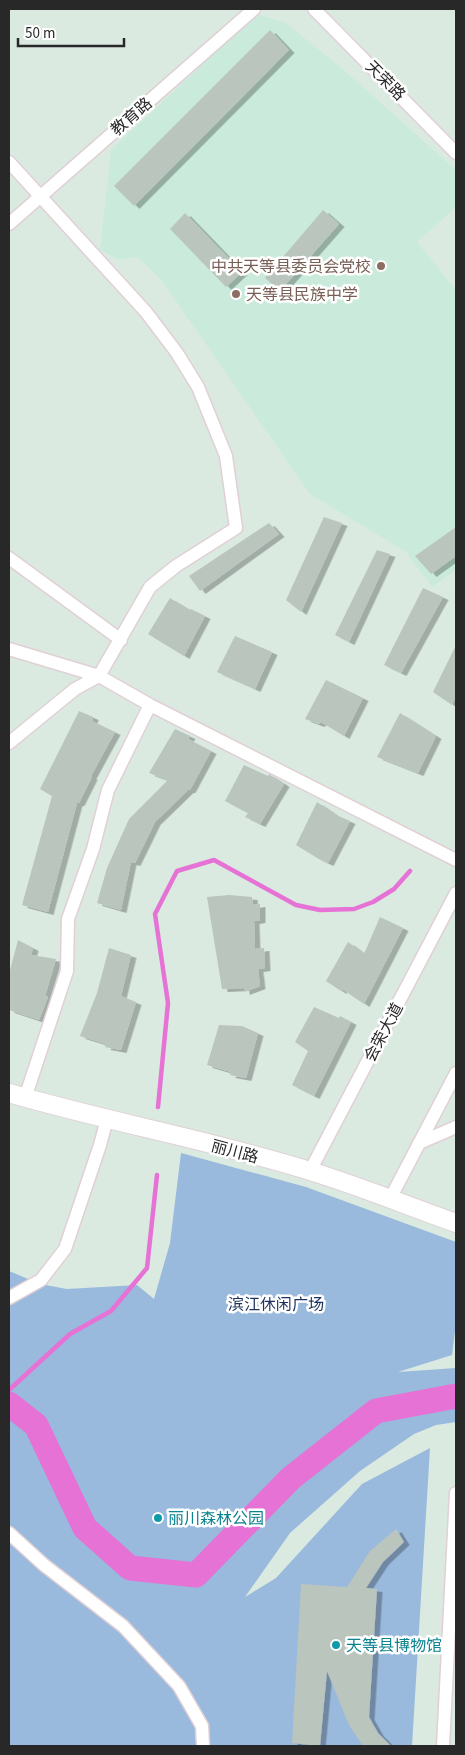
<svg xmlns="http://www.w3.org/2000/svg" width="465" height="1755" font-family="'Source Sans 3','Noto Sans SC',sans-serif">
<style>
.education{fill:#caebdc}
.green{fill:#99b9dd}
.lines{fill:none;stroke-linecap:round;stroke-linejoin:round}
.stream{stroke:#e672d5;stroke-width:4.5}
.river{stroke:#e672d5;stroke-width:25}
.building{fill:#bac5be;filter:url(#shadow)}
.minor-casing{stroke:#e0d0d5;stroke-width:15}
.secondary-casing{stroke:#e0d0d5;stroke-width:20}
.minor{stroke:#fff;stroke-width:12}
.secondary{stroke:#fff;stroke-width:18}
.education-dot{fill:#8d6e63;stroke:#fff;stroke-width:2}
.culture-dot{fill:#0f9aa8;stroke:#fff;stroke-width:2}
.labels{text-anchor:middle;stroke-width:5;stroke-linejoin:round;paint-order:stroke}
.street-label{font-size:16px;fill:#282828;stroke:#fff}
.education-label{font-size:16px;fill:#785e54;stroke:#fff;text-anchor:end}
.park-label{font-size:16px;fill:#1d335f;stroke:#fff}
.culture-label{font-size:16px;fill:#0d838f;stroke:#fff;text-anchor:start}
</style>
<defs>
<filter id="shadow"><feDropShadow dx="5.5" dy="3" stdDeviation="0" flood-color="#0004"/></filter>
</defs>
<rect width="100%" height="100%" fill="#daeae1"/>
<path class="education" d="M 256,14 L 286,23 L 345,71 L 456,170 L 456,207 L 417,242 L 456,290 L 456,570 L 432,587 L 406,552 L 310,494 L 162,281 L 138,257 L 119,260 L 100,250 L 111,150 Z"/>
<path class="green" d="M 181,1153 L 306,1187 L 456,1242 L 456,1323 L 452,1355 L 398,1372 L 456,1368 L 456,1422 L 436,1425 L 414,1434 L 360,1471 L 290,1533 L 245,1597 L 276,1578 L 362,1484 L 430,1448 L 412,1746 L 9,1746 L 9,1271 L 40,1284 L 67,1289 L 137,1285 L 154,1299 L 170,1243 Z"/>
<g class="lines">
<path class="stream" d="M 158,1107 L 168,1003 L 155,914 L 177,871 L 214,860 L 296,905 L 320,910 L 354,909 L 373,902 L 394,889 L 410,871
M 9,1390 L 70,1334 L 111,1311 L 147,1268 L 157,1175"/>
<path class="river" d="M 9,1404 L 36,1425 L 85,1528 L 130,1568 L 196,1575 L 291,1478 L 376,1411 L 456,1396"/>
</g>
<path class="building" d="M 270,30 L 289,50 L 134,206 L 114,186 Z
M 323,210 L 339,224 L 280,291 L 265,278 Z
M 185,213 L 242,272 L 226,287 L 170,229 Z
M 324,517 L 342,523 L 301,612 L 286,600 Z
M 269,523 L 279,534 L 200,591 L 189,576 Z
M 456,527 L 456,556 L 431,574 L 415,556 Z
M 377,550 L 390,554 L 349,642 L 335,635 Z
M 423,588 L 443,597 L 401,673 L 384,665 Z
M 170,598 L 190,610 L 191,609 L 205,616 L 184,656 L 148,634 Z
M 235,636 L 272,652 L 255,689 L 217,672 Z
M 456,645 L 456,696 L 452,705 L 433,692 Z
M 326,680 L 363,698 L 344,736 L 321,722 L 319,724 L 305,719 Z
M 79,711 L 93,717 L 92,721 L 115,732 L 91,776 L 92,777 L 79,803 L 77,803 L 48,912 L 22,905 L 52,796 L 40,789 Z
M 400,713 L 436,736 L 418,773 L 377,757 Z
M 175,729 L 190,736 L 188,739 L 211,751 L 190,790 L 188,790 L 155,822 L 135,863 L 131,862 L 121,910 L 97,903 L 107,868 L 129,819 L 168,780 L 149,773 Z
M 244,765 L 268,776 L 269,774 L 284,784 L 260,824 L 245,817 L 248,813 L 225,801 Z
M 317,802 L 336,815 L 350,821 L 328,863 L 319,859 L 296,845 Z
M 229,895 L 252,897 L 253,905 L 260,904 L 260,920 L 254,921 L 255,949 L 264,948 L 265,968 L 258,969 L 260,986 L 244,992 L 244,988 L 222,989 L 207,897 Z
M 380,917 L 403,928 L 364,1004 L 342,989 L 341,991 L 326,981 L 348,942 L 364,954 Z
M 18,940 L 33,948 L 31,955 L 56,959 L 45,996 L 48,997 L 39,1020 L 9,1010 L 9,974 Z
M 109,948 L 131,955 L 121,996 L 136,1002 L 121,1050 L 105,1047 L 106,1044 L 80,1036 L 97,993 Z
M 314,1007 L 339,1018 L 340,1016 L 351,1022 L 314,1096 L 292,1085 L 308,1051 L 295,1042 Z
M 219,1025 L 242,1026 L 258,1033 L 246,1078 L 230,1075 L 231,1072 L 207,1065 Z
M 396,1529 L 404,1542 L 383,1562 L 366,1588 L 377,1589 L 369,1717 L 378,1733 L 391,1746 L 363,1746 L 349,1725 L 327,1671 L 320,1746 L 292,1743 L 301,1584 L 347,1587 L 370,1551 Z"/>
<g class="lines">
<defs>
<path id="minor" d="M 314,9 L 456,153
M 9,162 L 146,312 L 177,353 L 198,387 L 226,456 L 236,528 L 176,566 L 150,587 L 99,676 L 75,689 L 9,743
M 9,224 L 254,9
M 9,558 L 121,640
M 9,649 L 99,676 L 150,705 L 456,860
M 25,1098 L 67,971 L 68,919 L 93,849 L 108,790 L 150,705
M 419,1143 L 456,1127
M 310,1171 L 456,893
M 390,1199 L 456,1073
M 9,1298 L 41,1280 L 65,1249 L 100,1145 L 107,1119
M 9,1533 L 44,1565 L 123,1626 L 179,1686 L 202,1726 L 203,1746
M 443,1746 L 456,1493"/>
<path id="secondary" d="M 9,1093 C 108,1122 211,1140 310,1171 C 359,1186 408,1206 456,1223"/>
</defs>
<use href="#minor" class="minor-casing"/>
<use href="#secondary" class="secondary-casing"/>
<use href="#minor" class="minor"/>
<use href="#secondary" class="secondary"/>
</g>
<g class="education-dot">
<circle cx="381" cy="266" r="5"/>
<circle cx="236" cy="294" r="5"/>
</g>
<g class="culture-dot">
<circle cx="158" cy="1518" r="5"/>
<circle cx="336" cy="1645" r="5"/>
</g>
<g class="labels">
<g class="street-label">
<text transform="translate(386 80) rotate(45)" y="6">天荣路</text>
<text transform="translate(131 116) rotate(-41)" y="6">教育路</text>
<text transform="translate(383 1032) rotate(-62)" y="6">会荣大道</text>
<text transform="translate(235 1151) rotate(15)" y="6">丽川路</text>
</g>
<g class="education-label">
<text x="371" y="272">中共天等县委员会党校</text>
<text x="246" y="300" text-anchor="start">天等县民族中学</text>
</g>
<g class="park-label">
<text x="276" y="1310">滨江休闲广场</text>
</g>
<g class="culture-label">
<text x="168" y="1524">丽川森林公园</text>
<text x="346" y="1651">天等县博物馆</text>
</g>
</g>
<rect width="465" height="1755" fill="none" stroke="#282828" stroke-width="20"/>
<path d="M18 38v8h106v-8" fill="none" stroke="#282828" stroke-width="2.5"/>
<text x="25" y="38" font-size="15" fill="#282828" stroke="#ffffff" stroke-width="4" paint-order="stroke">50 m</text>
</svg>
